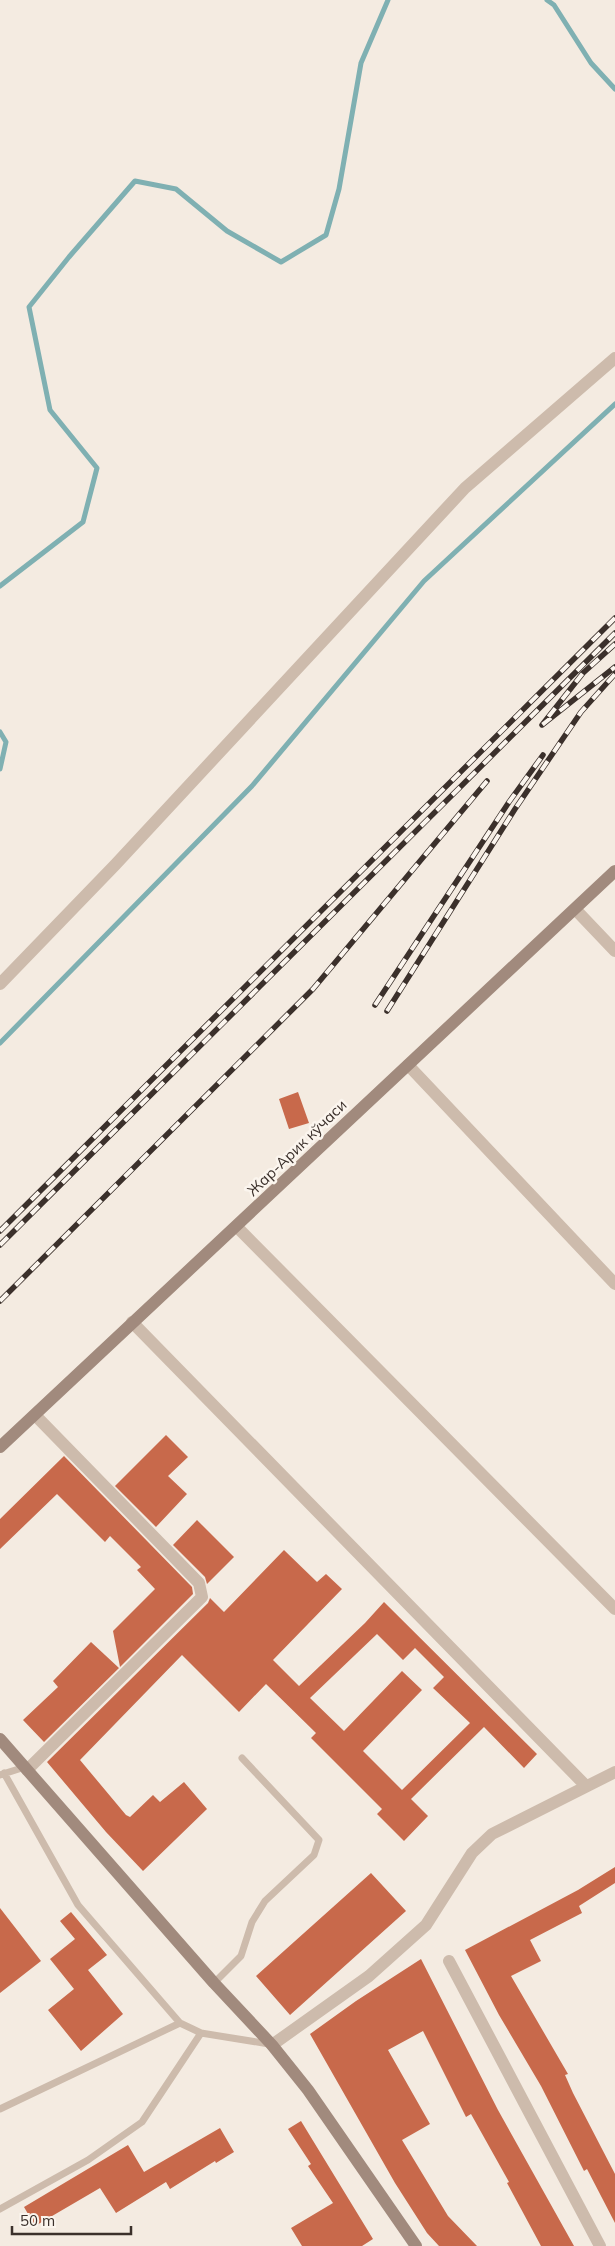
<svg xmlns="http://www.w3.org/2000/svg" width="615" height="2246" font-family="Mulish,sans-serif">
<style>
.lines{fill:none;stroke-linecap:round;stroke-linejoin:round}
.stream{stroke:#7fb0b2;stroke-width:5}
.building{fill:#c8694b;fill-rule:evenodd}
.service{stroke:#cdbbac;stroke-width:7}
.minor{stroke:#cdbbac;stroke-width:12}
.secondary{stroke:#a18a7d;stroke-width:12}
.rail-casing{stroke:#3b302b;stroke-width:5.5}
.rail{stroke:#fbf5ee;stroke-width:4;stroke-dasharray:11;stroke-linecap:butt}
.labels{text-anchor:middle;stroke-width:5;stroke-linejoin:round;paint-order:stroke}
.street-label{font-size:15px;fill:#3b302b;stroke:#fbf5ee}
</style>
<rect width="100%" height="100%" fill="#f4ebe1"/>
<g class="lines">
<path class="stream" d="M 547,0 L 554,5 L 591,63 L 615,89
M 0,586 L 83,522 L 97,468 L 50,410 L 29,307 L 69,257 L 135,181 L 176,189 L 227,231 L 281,262 L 326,235 L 339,189 L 361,63 L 388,0
M 0,732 L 6,742 L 0,769
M 0,1043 L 252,786 L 424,581 L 615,404"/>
</g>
<path class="building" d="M 298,1092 L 309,1123 L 289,1129 L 279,1099 Z
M 166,1435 L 188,1457 L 168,1476 L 187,1494 L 156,1527 L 115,1486 Z
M 64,1456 L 192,1587 L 193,1594 L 120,1667 L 113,1631 L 155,1589 L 137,1570 L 141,1567 L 110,1536 L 105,1542 L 57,1494 L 0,1549 L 0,1519 Z
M 197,1520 L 234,1557 L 207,1584 L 205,1577 L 173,1545 Z
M 284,1550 L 317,1582 L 326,1574 L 342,1589 L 273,1660 L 299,1686 L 365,1623 L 384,1602 L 537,1754 L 524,1768 L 484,1727 L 411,1799 L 428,1816 L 404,1841 L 377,1814 L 382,1809 L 311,1738 L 316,1733 L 266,1684 L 239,1712 L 182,1655 L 80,1760 L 126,1815 L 130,1817 L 153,1795 L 160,1802 L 184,1782 L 207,1809 L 143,1871 L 106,1832 L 47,1762 L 208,1603 L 210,1598 L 224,1612 ZM 377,1634 L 403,1660 L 415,1648 L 444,1677 L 433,1688 L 470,1723 L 402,1790 L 363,1751 L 422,1690 L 402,1671 L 344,1731 L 310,1698 Z
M 91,1642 L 119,1668 L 44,1742 L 23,1720 L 58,1687 L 53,1681 Z
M 615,1867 L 615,1883 L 579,1906 L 582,1913 L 530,1940 L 541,1961 L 511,1976 L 568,2074 L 565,2075 L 573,2093 L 615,2174 L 615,2223 L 587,2169 L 584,2171 L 541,2086 L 499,2015 L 465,1950 L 578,1890 Z
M 371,1873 L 406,1911 L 290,2015 L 256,1976 Z
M 0,1908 L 41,1961 L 0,1993 Z
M 71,1912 L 107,1955 L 88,1970 L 123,2014 L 81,2051 L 48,2010 L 74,1989 L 50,1959 L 75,1939 L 60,1921 Z
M 421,1959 L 498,2110 L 574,2246 L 541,2246 L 507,2183 L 509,2182 L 471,2114 L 466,2117 L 423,2031 L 388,2050 L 430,2124 L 402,2140 L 448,2216 L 477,2246 L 439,2246 L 427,2233 L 395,2183 L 310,2034 L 356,2001 Z
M 301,2121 L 373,2239 L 362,2246 L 302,2246 L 291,2228 L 333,2203 L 308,2166 L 311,2164 L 288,2129 Z
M 220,2128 L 234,2152 L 216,2163 L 215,2161 L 170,2189 L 166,2182 L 116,2213 L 100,2188 L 35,2226 L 24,2207 L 128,2145 L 144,2172 Z"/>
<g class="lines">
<path class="service" d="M 4,1773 L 78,1905 L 180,2023 L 201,2033 L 269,2044
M 0,1775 L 25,1767
M 214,1983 L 241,1956 L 252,1922 L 265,1901 L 314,1855 L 319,1840 L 242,1758
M 0,2109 L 180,2023
M 0,2209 L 88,2160 L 142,2122 L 201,2033"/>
<path class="minor" d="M 575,909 L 615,951
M 0,984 L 115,865 L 465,488 L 615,358
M 408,1065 L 615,1284
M 237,1227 L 615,1609
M 132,1322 L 586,1786
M 27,1770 L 202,1597 L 199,1583 L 35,1415
M 449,1961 L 600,2246
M 272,2045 L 369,1976 L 426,1925 L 472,1853 L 492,1834 L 615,1772"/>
<path class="secondary" d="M 0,1447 L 615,871
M 0,1739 L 214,1983 L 272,2045 L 308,2090 L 416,2246"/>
<defs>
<path id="rail" d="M 615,644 L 583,673 L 542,725 L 615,667
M 375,1005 L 509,802 L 543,755
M 387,1011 L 515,809 L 581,712 L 615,674
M 0,1231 L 615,618
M 0,1245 L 615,633
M 0,1301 L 313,989 L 487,781"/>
</defs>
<use href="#rail" class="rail-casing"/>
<use href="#rail" class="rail"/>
</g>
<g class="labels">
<g class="street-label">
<text transform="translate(297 1148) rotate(-44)" y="5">Жар-Арик кўчаси</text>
</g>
</g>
<path d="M12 2226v8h119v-8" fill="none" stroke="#3b302b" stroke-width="2.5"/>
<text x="20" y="2226" font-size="15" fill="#3b302b" stroke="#fbf5ee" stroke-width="4" paint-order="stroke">50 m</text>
</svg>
